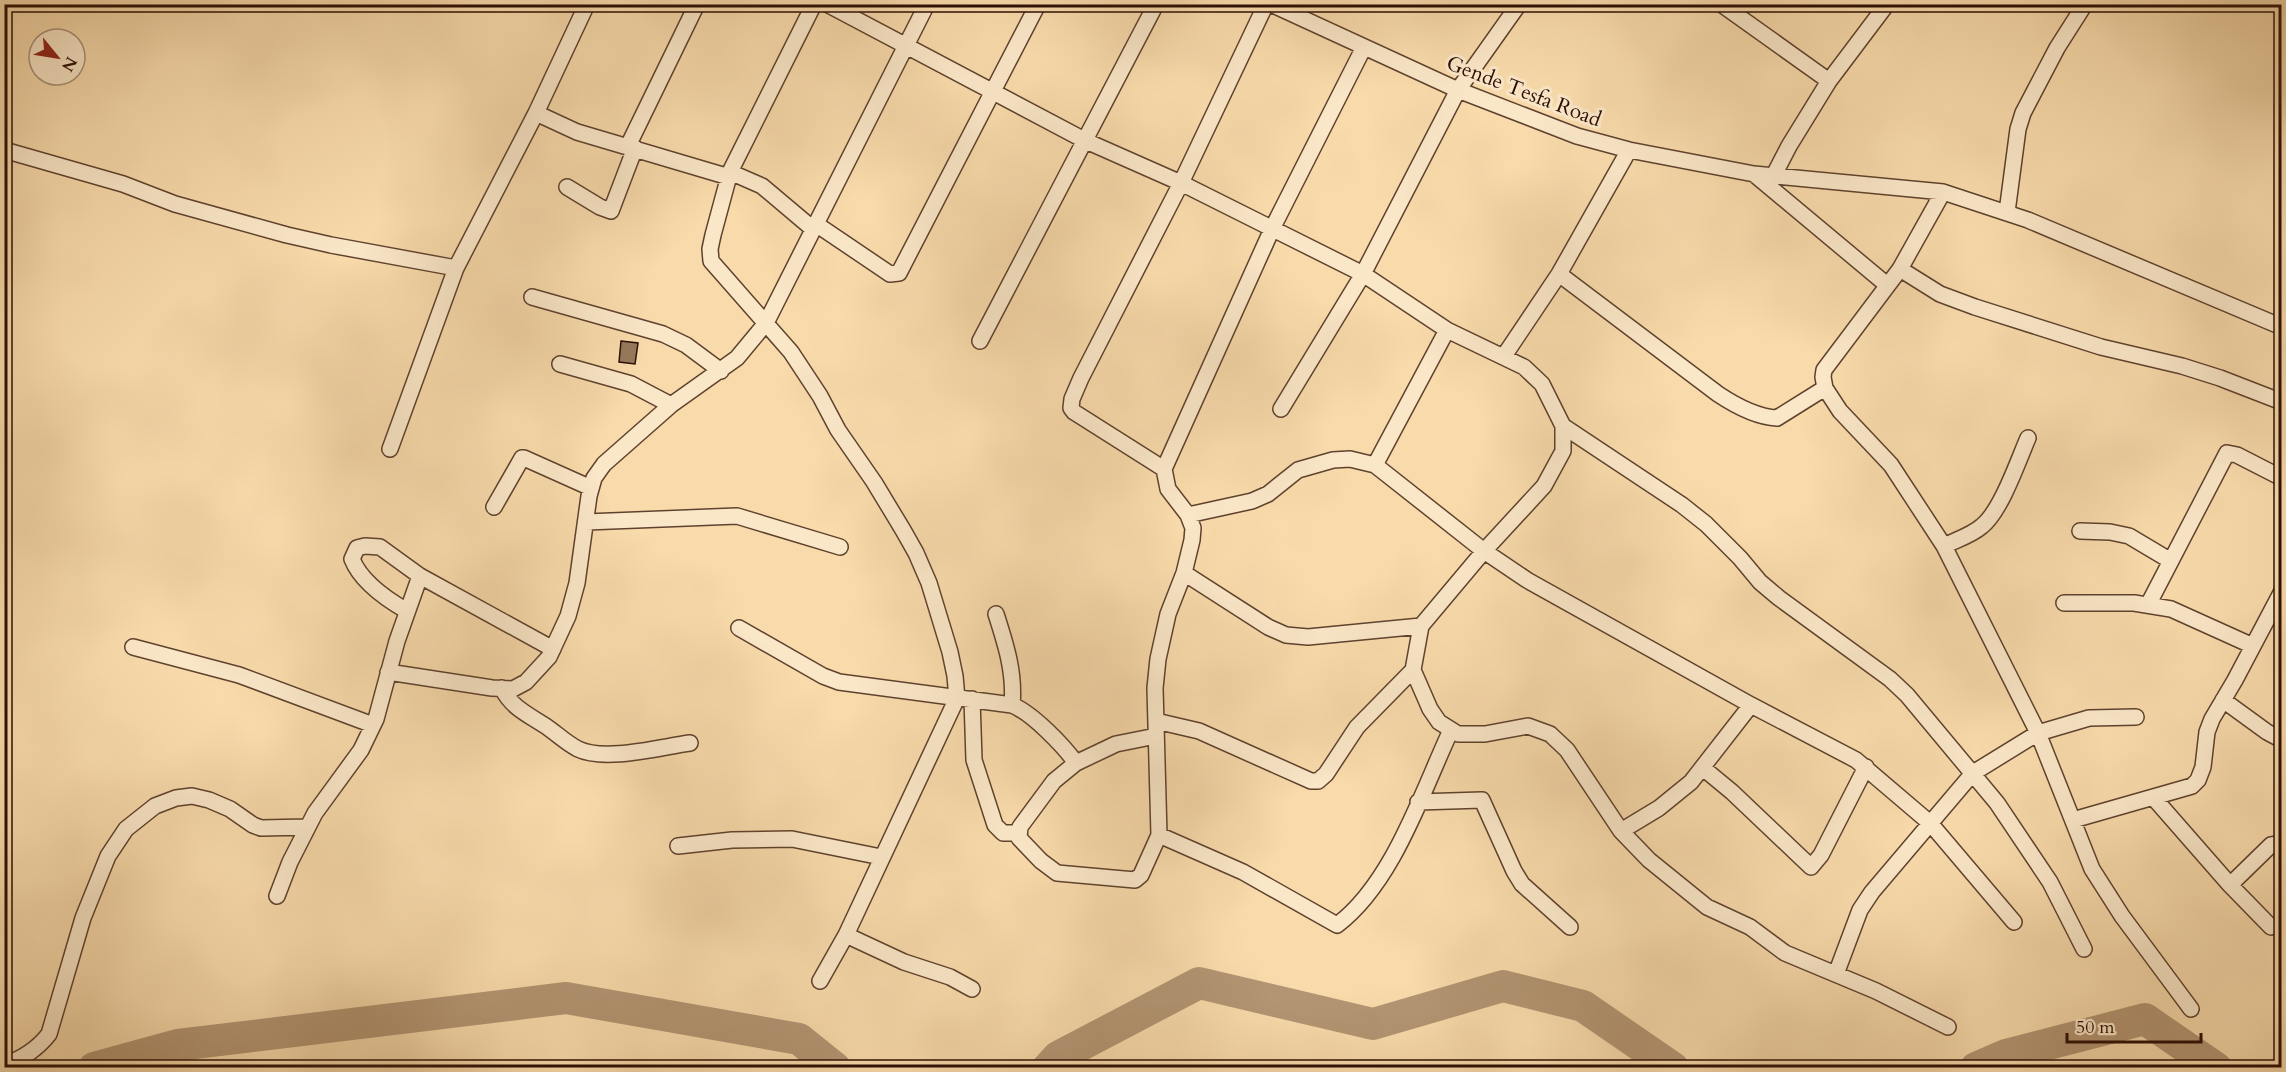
<svg xmlns="http://www.w3.org/2000/svg" width="2286" height="1072" font-family="Cardo,serif">
<style>
.lines{fill:none;stroke-linecap:round;stroke-linejoin:round}
.river{stroke:#b39573;stroke-width:32}
.building{fill:#96795b;stroke:#2c0f05;stroke-width:1.5}
.street-casing{stroke:#5f422e;stroke-width:18}
.street{stroke:#fae7c8;stroke-width:15}
.labels{text-anchor:middle;stroke-width:6;stroke-linejoin:round;paint-order:stroke}
.street-label{font-size:21px;fill:#2c0f05;stroke:#fae7c8}
</style>
<rect width="100%" height="100%" fill="#f8daab"/>
<filter id="stains"><feTurbulence type="fractalNoise" baseFrequency=".00333" numOctaves="4"/><feColorMatrix values="0 0 0 0 .2 0 0 0 0 .09 0 0 0 0 .02 0 0 0 .5 -.17"/></filter>
<radialGradient id="worn" r=".72"><stop offset=".6" stop-color="#630" stop-opacity="0"/><stop offset="1" stop-color="#630" stop-opacity=".3"/></radialGradient>
<g class="lines">
<path class="river" d="M 94,1068 L 178,1045 L 566,998 L 799,1039 L 835,1068
M 1048,1068 L 1058,1057 L 1199,983 L 1373,1024 L 1503,986 L 1583,1006 L 1673,1068
M 1976,1068 L 2006,1055 L 2145,1019 L 2216,1068"/>
</g>
<path class="building" d="M 621,341 L 638,343 L 635,364 L 619,362 Z"/>
<g class="lines">
<defs>
<path id="street" d="M 814,4 L 730,172 L 713,235 L 710,249 L 711,261 L 791,352 L 820,396 L 838,430 L 874,482 L 903,530 L 916,553 L 929,583 L 950,652 L 955,676 L 957,698 L 846,935 L 820,981
M 827,4 L 1086,141 L 1181,183 L 1363,274 L 1447,330 L 1524,367 L 1542,384 L 1563,426 L 1682,505 L 1706,524 L 1740,558 L 1760,582 L 1779,598 L 1890,679 L 1907,695 L 1997,803 L 2050,882 L 2084,949
M 1271,4 L 1458,90 L 1577,136 L 1629,150 L 1754,174 L 1943,192 L 2028,220 L 2282,327
M 1721,4 L 1829,81
M 536,113 L 577,132 L 729,177
M 628,146 L 697,4
M 4,150 L 123,184 L 175,204 L 287,235 L 331,245 L 456,268
M 730,172 L 762,186 L 813,229
M 1754,174 L 1887,285
M 1774,175 L 1789,146 L 1829,81 L 1887,4
M 567,187 L 600,207 L 611,211 L 635,148
M 1943,192 L 1900,269 L 1824,370 L 1823,377 L 1825,388 L 1840,411 L 1891,465 L 1944,546 L 2038,733 L 2092,869 L 2122,916 L 2191,1009
M 2007,212 L 2018,129 L 2023,113 L 2057,48 L 2085,4
M 816,224 L 890,274 L 899,273 L 1038,4
M 1900,269 L 1940,294 L 1975,307 L 2101,347 L 2182,366 L 2220,378 L 2282,402
M 1559,274 L 1718,394 C 1736,406 1756,417 1777,418 L 1825,388
M 532,297 L 663,334 L 686,345 L 721,371
M 980,341 L 1156,4
M 1504,356 L 1559,274 L 1629,150
M 560,364 L 631,384 L 671,405
M 1281,409 L 1363,274 L 1458,90 L 1519,4
M 1563,426 L 1563,451 L 1544,486 L 1484,551 L 1421,626 L 1413,670 L 1430,709 L 1439,722 L 1458,734 L 1485,734 L 1528,726 L 1550,734 L 1567,750 L 1621,831 L 1649,860 L 1707,907 L 1750,927 L 1785,953 L 1876,991 L 1948,1027
M 390,449 L 456,268 L 536,113 L 587,4
M 1375,465 L 1447,330
M 1164,469 L 1074,412 L 1071,408 L 1072,399 L 1081,378 L 1181,183 L 1266,4
M 494,507 L 522,458 L 524,458 L 591,488
M 1188,515 L 1252,501 L 1268,494 L 1298,470 L 1333,460 L 1350,459 L 1375,465 L 1484,551 L 1527,580 L 1751,705 L 1856,760 L 1930,823 L 2014,922
M 586,522 L 737,516 L 840,547
M 2080,531 L 2110,532 L 2129,536 L 2171,561
M 1944,546 C 1956,540 1972,535 1982,526 C 2001,511 2018,461 2028,438
M 1184,573 L 1268,627 L 1286,635 L 1308,637 L 1421,626
M 2064,603 L 2134,603 L 2171,609 L 2253,646
M 2148,605 L 2227,453 L 2237,455 L 2282,478
M 407,611 C 386,599 361,582 352,559 L 357,548 L 365,546 L 380,547 L 420,576 L 553,649
M 996,614 C 1006,645 1015,673 1012,705
M 739,628 L 823,676 L 839,682 L 1012,705 C 1032,713 1063,745 1076,763 L 1116,744 L 1156,736
M 133,647 L 239,675 L 373,725
M 388,672 L 492,688 L 513,689 L 526,682 L 549,657 L 568,616 L 577,583 L 589,496 L 594,478 L 604,464 L 671,405 L 737,358 L 766,323 L 927,4
M 502,688 C 511,707 527,714 544,725 C 555,732 566,743 578,749 C 605,762 660,747 690,743
M 972,699 L 974,760 L 995,825 L 1003,833 L 1018,833
M 2223,700 L 2267,732 L 2282,740
M 1156,721 L 1199,731 L 1311,781 L 1318,781 L 1326,774 L 1357,727 L 1413,670
M 1076,763 L 1054,781 L 1020,827 L 1019,838 L 1041,861 L 1057,873 L 1135,880 L 1141,875 L 1159,835 L 1155,688 L 1158,659 L 1168,614 L 1184,573 L 1192,540 L 1193,528 L 1188,515 L 1168,489 L 1164,469 L 1272,229 L 1364,47
M 1703,768 L 1732,792 L 1811,867 L 1821,855 L 1866,767
M 2153,797 L 2230,885 L 2271,927
M 1418,802 L 1482,800 L 1514,871 L 1522,884 L 1570,927
M 2073,820 L 2192,786 L 2198,780 L 2203,767 L 2207,732 L 2212,719 L 2235,680 L 2282,591
M 1621,831 L 1659,808 L 1691,782 L 1751,705
M 1159,835 L 1243,872 L 1337,925 C 1393,883 1422,792 1451,730
M 678,846 L 732,840 L 792,839 L 881,857
M 2230,885 L 2271,845 L 2278,844 L 2282,848
M 277,896 L 290,862 L 315,813 L 361,750 L 376,719 L 397,641 L 420,576
M 846,935 L 904,962 L 950,977 L 972,989
M 1836,974 L 1860,910 L 1872,892 L 1973,773 L 2038,733 L 2089,718 L 2136,717
M 4,1064 C 21,1061 39,1047 49,1034 L 83,918 L 108,856 L 126,829 L 155,806 L 176,798 L 192,796 L 209,800 L 230,809 L 253,825 L 261,828 L 307,827"/>
</defs>
<use href="#street" class="street-casing"/>
<use href="#street" class="street"/>
</g>
<g class="labels">
<g class="street-label">
<text transform="translate(1524 91) rotate(21)" y="7">Gende Tesfa Road</text>
</g>
</g>
<rect width="2286" height="1072" fill="none" stroke="#f8daab" stroke-width="24"/>
<rect x="6" y="6" width="2274" height="1060" fill="none" stroke="#2c0f05" stroke-width="3"/>
<rect x="12" y="12" width="2262" height="1048" fill="none" stroke="#2c0f05" stroke-width="1.5"/>
<g transform="translate(57 57) rotate(120)"><circle r="28" fill="#fae7c8" stroke="#a8917a" stroke-width="1.5"/>
<path d="M0-4.5L10 22L0 15L-10 22Z" fill="#8f2418"/>
<text y="-9" font-size="16" font-weight="bold" text-anchor="middle" fill="#2c0f05">N</text>
</g>
<path d="M2067 1033v9h134v-9" fill="none" stroke="#2c0f05" stroke-width="3"/>
<text x="2076" y="1033" font-size="18" fill="#2c0f05" stroke="#fae7c8" stroke-width="4.5" paint-order="stroke">50 m</text>
<rect width="100%" height="100%" filter="url(#stains)"/>
<rect width="100%" height="100%" fill="url(#worn)"/>
</svg>
